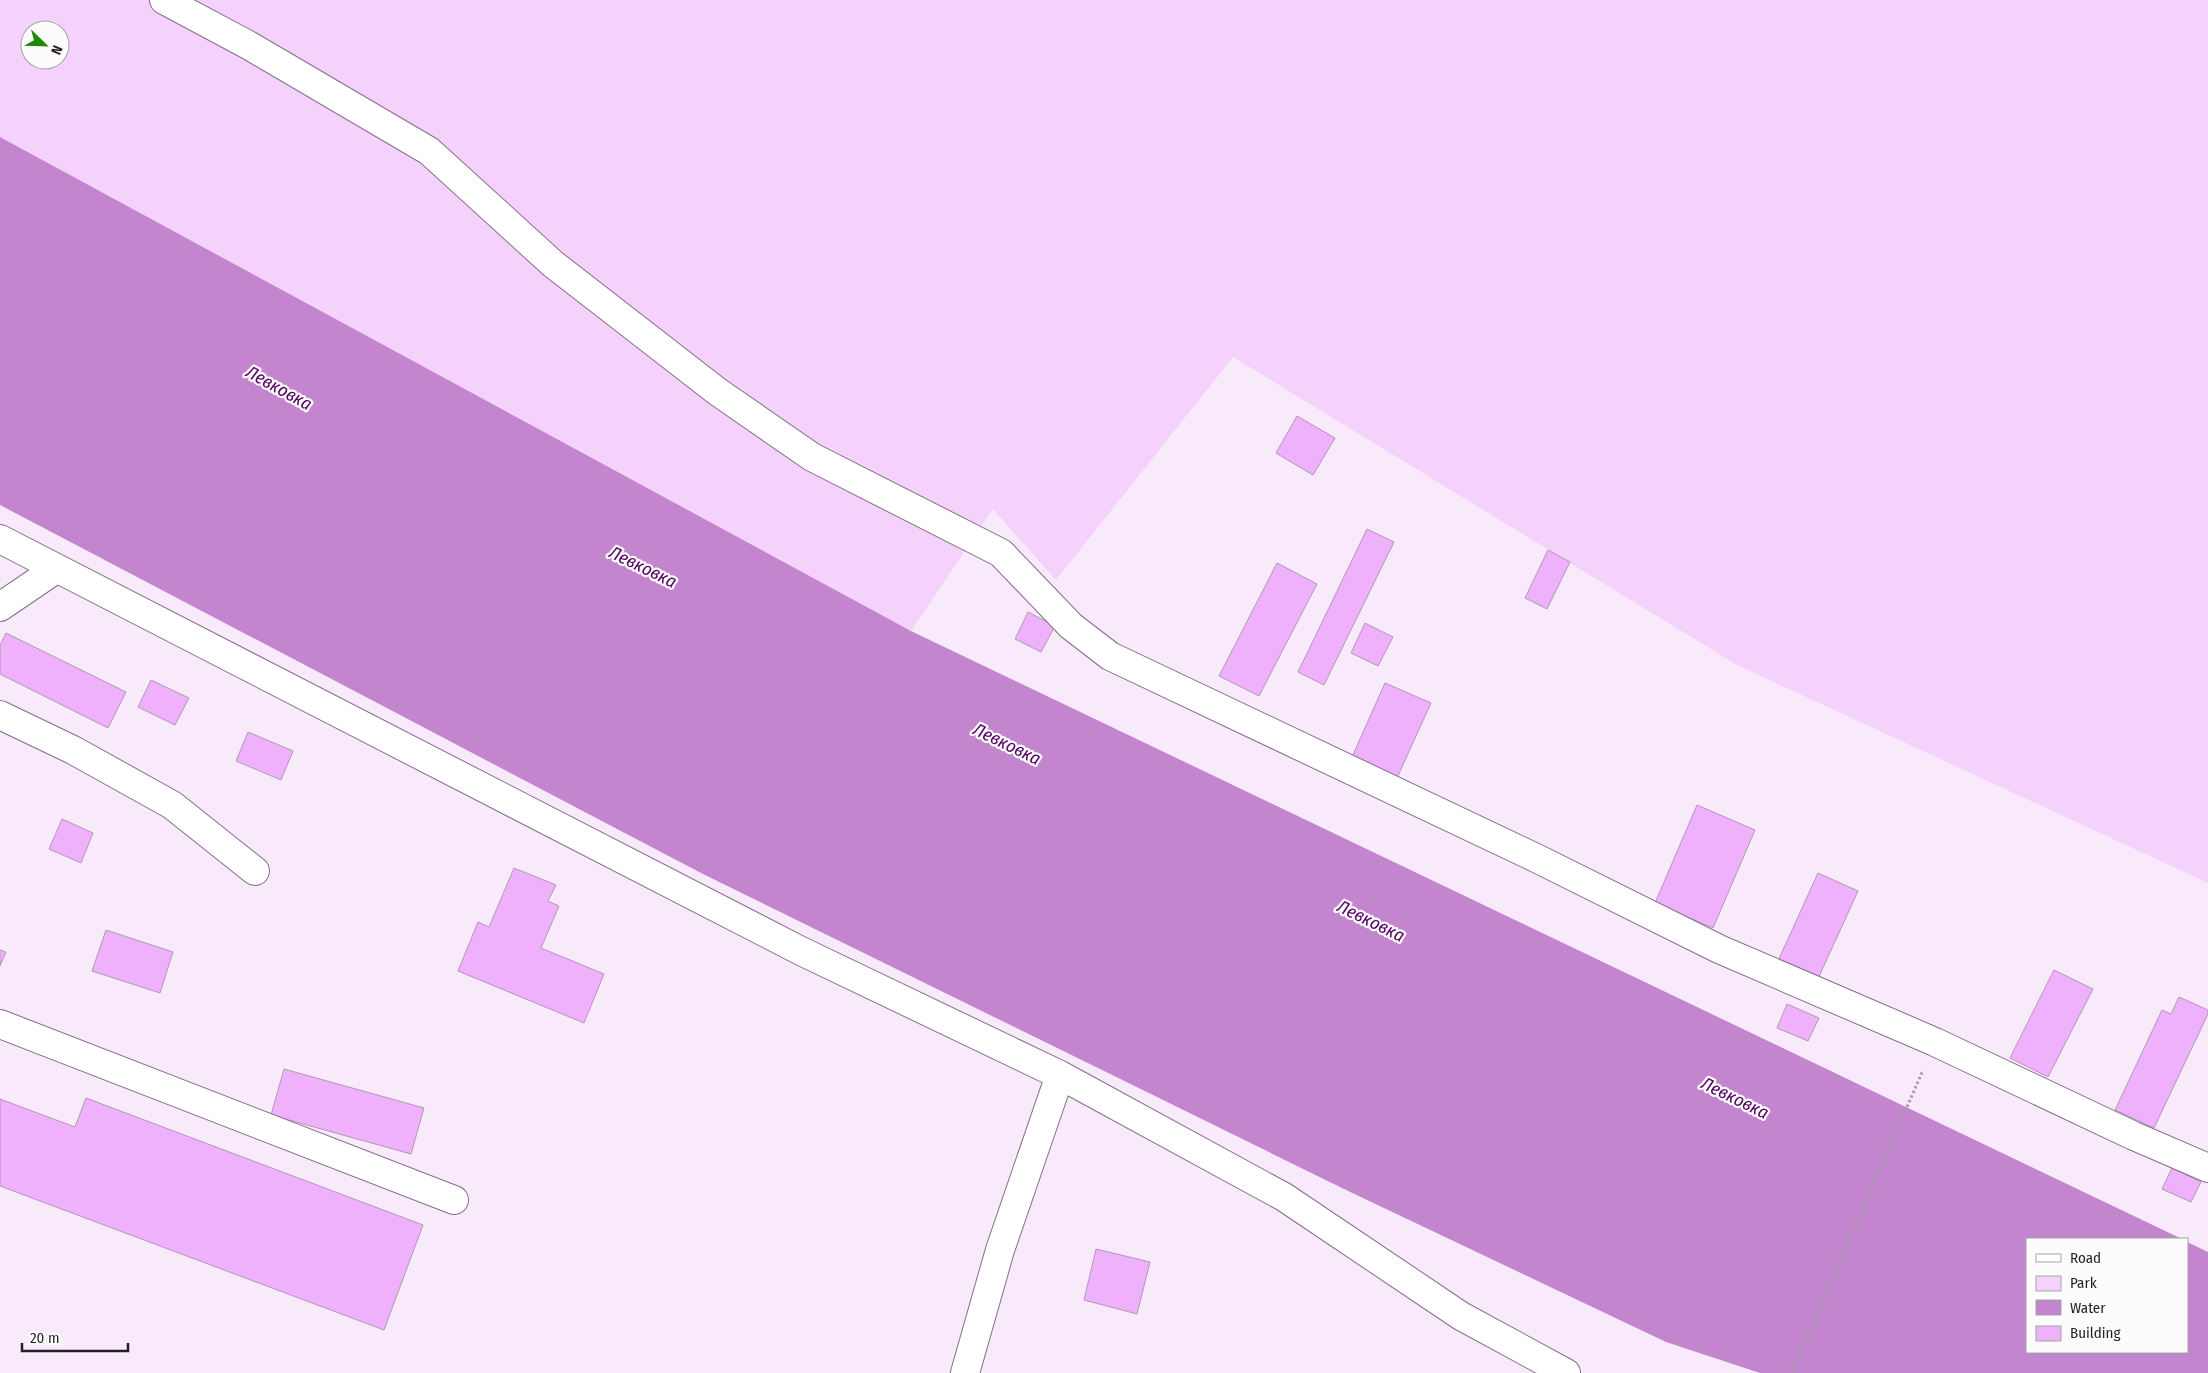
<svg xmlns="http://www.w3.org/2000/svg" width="2208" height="1373" font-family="'Fira Sans Condensed',sans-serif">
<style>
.green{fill:#f5d2fc;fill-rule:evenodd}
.water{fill:#c285ce}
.building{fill:#efb0fc;stroke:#b099b4}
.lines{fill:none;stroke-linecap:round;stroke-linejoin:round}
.minor-casing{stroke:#846e88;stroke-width:30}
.path{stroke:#a89cab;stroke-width:3;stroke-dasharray:2.5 2.5;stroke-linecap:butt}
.minor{stroke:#fff;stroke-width:28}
.labels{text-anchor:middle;stroke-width:4.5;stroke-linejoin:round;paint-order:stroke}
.water-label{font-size:18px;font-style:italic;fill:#540162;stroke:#fcfcfc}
</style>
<rect width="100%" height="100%" fill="#f8eafb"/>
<path class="green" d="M 0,0 L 2208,0 L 2208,883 L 1737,665 L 1233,357 L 1056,580 L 993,509 L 911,631 L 0,137 ZM 30,30 L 60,30 L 60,60 L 30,60 Z"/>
<path class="water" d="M 0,137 L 911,631 L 2182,1239 L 2027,1239 L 2027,1352 L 2187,1352 L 2187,1242 L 2208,1252 L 2208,1373 L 1760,1373 L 1666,1342 L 1344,1189 L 701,873 L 0,505 Z"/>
<path class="building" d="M 1297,416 L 1335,438 L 1313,475 L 1276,453 Z
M 1367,529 L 1394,542 L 1324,685 L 1298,672 Z
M 1548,550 L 1570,562 L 1547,609 L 1525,598 Z
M 1277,563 L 1317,584 L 1259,696 L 1219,676 Z
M 1028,612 L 1055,626 L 1041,652 L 1015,639 Z
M 1365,623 L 1393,637 L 1378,666 L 1351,653 Z
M 6,633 L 126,692 L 108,728 L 0,674 L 0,645 Z
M 151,680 L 189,698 L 175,725 L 138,707 Z
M 1385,683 L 1431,703 L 1397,778 L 1352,757 Z
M 248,732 L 293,751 L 281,780 L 236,761 Z
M 1697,805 L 1755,830 L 1713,928 L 1655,903 Z
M 62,819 L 93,833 L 81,863 L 49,849 Z
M 514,868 L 556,885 L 548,901 L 559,906 L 541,948 L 604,974 L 584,1023 L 458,971 L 478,922 L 489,927 Z
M 1818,873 L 1858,891 L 1817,981 L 1777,963 Z
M 106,930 L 173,952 L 160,993 L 92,971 Z
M 0,950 L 6,952 L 0,966 Z
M 2054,970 L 2093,989 L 2048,1077 L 2010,1058 Z
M 2179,997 L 2208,1010 L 2208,1014 L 2154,1128 L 2115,1110 L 2162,1010 L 2171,1014 Z
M 1787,1004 L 1819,1018 L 1808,1041 L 1777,1028 Z
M 284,1069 L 424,1108 L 411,1154 L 271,1115 Z
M 86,1098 L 423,1225 L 384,1330 L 0,1186 L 0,1099 L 75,1127 Z
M 2172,1168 L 2201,1182 L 2191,1202 L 2162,1189 Z
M 1096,1249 L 1150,1262 L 1137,1314 L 1084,1300 Z"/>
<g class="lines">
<defs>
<path id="minor" d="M 164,0 L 250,46 L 429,151 L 553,264 L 718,392 L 812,457 L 1001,553 L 1071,626 L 1110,656 L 1536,858 L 1719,949 L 1935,1042 L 2134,1136 L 2208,1168
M 0,539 L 801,951 L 1060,1075 L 1284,1197 L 1461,1316 L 1566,1373
M 0,607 L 56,569
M 0,715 L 73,750 L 172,805 L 255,871
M 0,1024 L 454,1200
M 965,1373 L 1000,1250 L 1060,1075"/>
</defs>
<use href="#minor" class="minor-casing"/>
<path class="path" d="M 1792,1373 L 1923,1070"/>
<use href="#minor" class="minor"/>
</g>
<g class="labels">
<g class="water-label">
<text transform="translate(279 388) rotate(29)" y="6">Левковка</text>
<text transform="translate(643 567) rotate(26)" y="6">Левковка</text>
<text transform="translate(1007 744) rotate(26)" y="6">Левковка</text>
<text transform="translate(1371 921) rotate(26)" y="6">Левковка</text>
<text transform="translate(1735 1098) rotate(26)" y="6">Левковка</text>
</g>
</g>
<rect x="2026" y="1238" width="162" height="115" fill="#fcfcfc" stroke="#a6a3a7"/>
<rect x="2036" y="1254" width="25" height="8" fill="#ffffff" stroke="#a6a3a7"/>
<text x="2070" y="1263" font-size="15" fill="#261d28">Road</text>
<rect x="2036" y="1276" width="25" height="15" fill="#f5d2fc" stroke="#a6a3a7"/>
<text x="2070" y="1288" font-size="15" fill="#261d28">Park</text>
<rect x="2036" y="1300" width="25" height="15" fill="#c285ce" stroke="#a6a3a7"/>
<text x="2070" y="1313" font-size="15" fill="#261d28">Water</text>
<rect x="2036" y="1326" width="25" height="15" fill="#efb0fc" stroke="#a6a3a7"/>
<text x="2070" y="1338" font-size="15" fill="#261d28">Building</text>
<g transform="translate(45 45) rotate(113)"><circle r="24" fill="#fcfcfc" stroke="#a6a3a7"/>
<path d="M0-4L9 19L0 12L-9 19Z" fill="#208900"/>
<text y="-8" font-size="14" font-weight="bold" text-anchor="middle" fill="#261d28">N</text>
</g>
<path d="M22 1343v8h106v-8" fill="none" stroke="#261d28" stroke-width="2.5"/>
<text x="30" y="1343" font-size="15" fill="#261d28" stroke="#fcfcfc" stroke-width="4" paint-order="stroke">20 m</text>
</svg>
